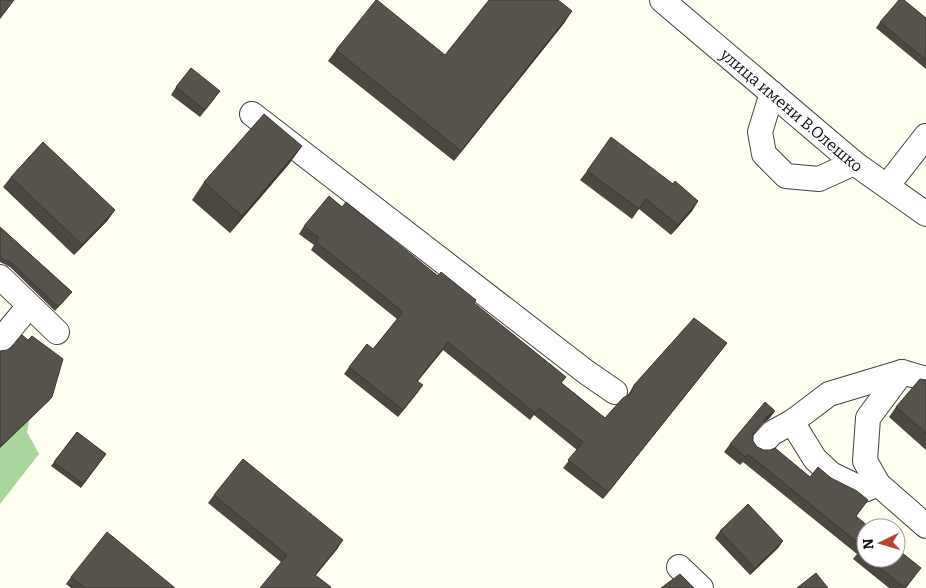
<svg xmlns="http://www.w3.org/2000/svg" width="926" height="588" font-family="Bitter,serif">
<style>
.forest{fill:#aad69d}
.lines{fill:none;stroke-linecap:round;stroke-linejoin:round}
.minor-casing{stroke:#424242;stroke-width:26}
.minor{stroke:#fff;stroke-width:24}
.wall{fill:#4b4741}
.shaded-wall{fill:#3d3935}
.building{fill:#57524c;stroke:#3d3935}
.labels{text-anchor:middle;stroke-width:5;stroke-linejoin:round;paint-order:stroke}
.street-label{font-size:16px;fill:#0f0f0f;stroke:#fff}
</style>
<rect width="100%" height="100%" fill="#fefef1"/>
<path class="forest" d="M 0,394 L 34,396 L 27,432 L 39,454 L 0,504 Z"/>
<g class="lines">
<defs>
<g id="minor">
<path id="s1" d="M 662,0 L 854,163 L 926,214"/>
<path d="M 772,93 L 760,132 L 764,154 L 786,176 L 819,179 L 854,163"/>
<path d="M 252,114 L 586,372 L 615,392"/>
<path d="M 887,186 L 926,136"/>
<path d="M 0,277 L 57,332"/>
<path d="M 0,341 L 29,306"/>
<path d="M 792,422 L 815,459 L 831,474 L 864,490 L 878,484 L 926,526"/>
<path d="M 761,445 L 772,433 L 792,422 L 829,394 L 902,372 L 926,379"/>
<path d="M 878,484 L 865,461 L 868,418 L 902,372"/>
<path d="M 679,567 L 701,588"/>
</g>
</defs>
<use href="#minor" class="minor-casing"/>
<use href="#minor" class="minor"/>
</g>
<path class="wall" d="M 926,18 L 926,69 L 876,28 L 880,22 Z
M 565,22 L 454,161 L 328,61 L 336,50 L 445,55 Z
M 176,87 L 215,98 L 200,117 L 171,95 Z
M 302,146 L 289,164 L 230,233 L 192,200 L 204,182 Z
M 587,171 L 673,184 L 698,201 L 692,211 L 671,235 L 639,209 L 632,219 L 580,180 Z
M 11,177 L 115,210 L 107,221 L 74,255 L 3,187 Z
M 342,207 L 438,276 L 474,303 L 562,383 L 605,418 L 628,395 L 634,385 L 727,343 L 603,499 L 563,468 L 577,450 L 534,415 L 530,420 L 443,350 L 418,381 L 418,392 L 398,417 L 344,374 L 349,367 L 373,349 L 397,319 L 311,250 L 314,245 L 299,234 L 304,226 Z
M 0,227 L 72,292 L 55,311 L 10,267 L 0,262 Z
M 926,380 L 926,450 L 889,417 L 896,407 Z
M 769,419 L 762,424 L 753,434 L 753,441 L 757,447 L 810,477 L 831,478 L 868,500 L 856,516 L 866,528 L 866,558 L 896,558 L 915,576 L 906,588 L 889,588 L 853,559 L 857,554 L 743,462 L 740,465 L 724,452 L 730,444 Z
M 77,432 L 106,454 L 81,488 L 51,466 Z
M 214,495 L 338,548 L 316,575 L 281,562 L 208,503 Z
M 720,531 L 783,541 L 778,548 L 750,575 L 715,538 Z
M 71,577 L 175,588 L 71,588 L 66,584 Z"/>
<path class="shaded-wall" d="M 14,0 L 10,6 L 0,19 L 0,17 Z
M 572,11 L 565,22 L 454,161 L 461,151 Z
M 302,146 L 289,164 L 230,233 L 242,216 Z
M 698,201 L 692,211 L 671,235 L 678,225 Z
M 115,210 L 107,221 L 74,255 L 82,245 Z
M 448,342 L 443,350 L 412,388 L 417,381 Z
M 727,343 L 721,351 L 603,499 L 608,492 Z
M 423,385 L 418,392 L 398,417 L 403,410 Z
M 52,397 L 49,401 L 0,448 L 0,447 Z
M 775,411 L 769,419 L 762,424 L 748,442 L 767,416 Z
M 343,540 L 338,548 L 310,582 L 315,575 Z
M 783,541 L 778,548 L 750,575 L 755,568 Z"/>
<path class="building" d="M 0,0 L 14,0 L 0,17 Z
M 376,0 L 377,0 L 445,55 L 489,0 L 558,0 L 572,11 L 461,151 L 336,50 Z
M 899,0 L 904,0 L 926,18 L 926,60 L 880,22 Z
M 191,68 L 220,91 L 205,110 L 176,87 Z
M 264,114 L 302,146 L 242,216 L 204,182 Z
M 611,137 L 673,184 L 675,181 L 698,201 L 678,225 L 646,199 L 639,209 L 587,171 Z
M 43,142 L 115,210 L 82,245 L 11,177 Z
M 329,196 L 342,207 L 346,202 L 438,276 L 441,272 L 476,300 L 474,303 L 566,377 L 561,383 L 605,418 L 623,398 L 631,393 L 634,385 L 694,318 L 727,343 L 608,492 L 568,460 L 583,442 L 539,408 L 535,413 L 448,342 L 417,381 L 423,385 L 403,410 L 349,367 L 367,344 L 373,349 L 403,312 L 316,242 L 319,238 L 304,226 Z
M 0,227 L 72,292 L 58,307 L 12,263 L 4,260 L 0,256 Z
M 22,335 L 28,340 L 32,336 L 63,359 L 52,397 L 0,447 L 0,351 L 7,350 L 13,346 Z
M 920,379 L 926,380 L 926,433 L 896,407 Z
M 765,402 L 775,411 L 767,416 L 753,434 L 753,441 L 757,447 L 764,450 L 770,450 L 775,448 L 810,477 L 818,467 L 831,478 L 857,491 L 868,500 L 856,516 L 870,528 L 866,528 L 866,557 L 859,551 L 863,547 L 748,454 L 745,457 L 730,444 Z
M 77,432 L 106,454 L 83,484 L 54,462 Z
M 243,459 L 343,540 L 315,575 L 331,587 L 330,588 L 260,588 L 287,555 L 214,495 Z
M 748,504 L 783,541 L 755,568 L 720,531 Z
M 107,532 L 175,588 L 85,588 L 71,577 Z
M 896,548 L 921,568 L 905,588 L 867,558 L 896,558 Z
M 816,573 L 828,588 L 797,588 Z
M 680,574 L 694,588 L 661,588 Z"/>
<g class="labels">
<g class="street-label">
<text dy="6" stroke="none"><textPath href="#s1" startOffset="170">улица имени В.Олешко</textPath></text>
</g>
</g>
<g transform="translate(881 543) rotate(265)"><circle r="24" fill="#ffffff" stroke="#9f9f9f"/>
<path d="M0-4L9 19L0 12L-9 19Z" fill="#b6462f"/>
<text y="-8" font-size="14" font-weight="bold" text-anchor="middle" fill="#0f0f0f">N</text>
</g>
</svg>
